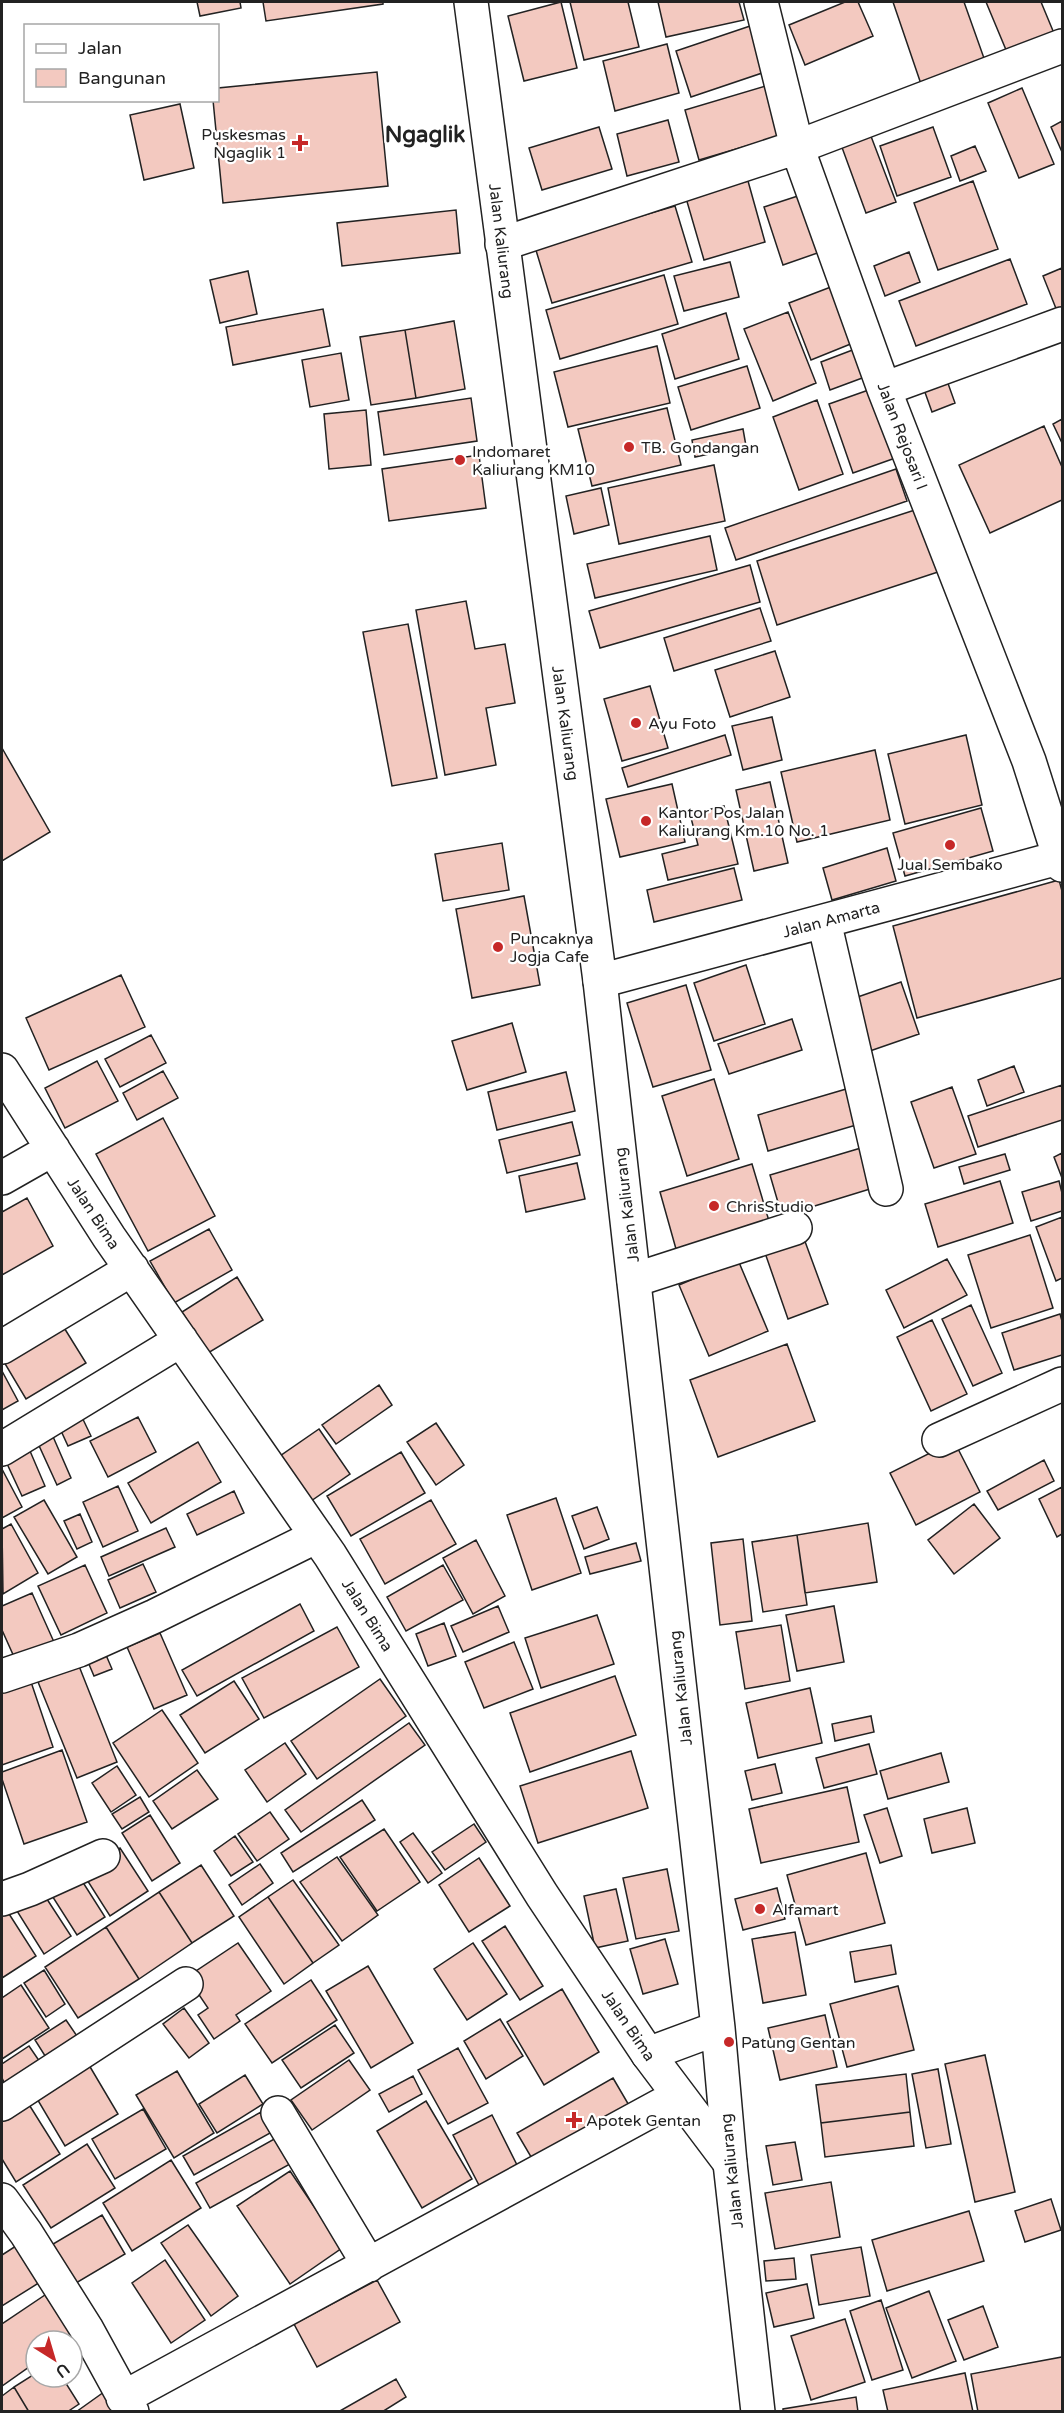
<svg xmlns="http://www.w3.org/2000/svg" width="1064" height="2413" font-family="'Varela Round',sans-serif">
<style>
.building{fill:#f3c9c0;stroke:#222;stroke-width:1.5}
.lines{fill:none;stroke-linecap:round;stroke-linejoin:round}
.minor-casing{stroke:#222;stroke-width:36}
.major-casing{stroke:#222;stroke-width:36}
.minor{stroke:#fff;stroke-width:33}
.major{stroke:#fff;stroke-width:33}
.poi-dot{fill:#c62828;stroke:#fff;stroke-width:2}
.labels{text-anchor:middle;stroke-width:4.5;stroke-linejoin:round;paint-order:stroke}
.poi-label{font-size:16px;fill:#222;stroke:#fff;text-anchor:start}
.street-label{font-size:16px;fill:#222;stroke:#fff}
.district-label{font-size:22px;font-weight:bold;fill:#222;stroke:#fff}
</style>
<rect width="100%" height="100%" fill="#fff"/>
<path class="building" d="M 197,2 L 240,2 L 241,8 L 200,16 Z
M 263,2 L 383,2 L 383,4 L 266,21 Z
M 561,2 L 577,68 L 524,81 L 508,16 Z
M 570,2 L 628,2 L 639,47 L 584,60 Z
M 658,2 L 739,2 L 744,20 L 666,37 Z
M 845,2 L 858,2 L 873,36 L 805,65 L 789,25 Z
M 893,2 L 964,2 L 985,61 L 921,84 Z
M 986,2 L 1041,2 L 1056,38 L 1009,57 Z
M 759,23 L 774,69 L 691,97 L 676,51 Z
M 667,44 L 679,93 L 615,111 L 603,61 Z
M 377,72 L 388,186 L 223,203 L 213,100 L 218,100 L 218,88 Z
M 769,85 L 784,135 L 699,160 L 685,110 Z
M 1022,88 L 1054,164 L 1019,178 L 988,103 Z
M 180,104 L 194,168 L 144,180 L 130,115 Z
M 668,120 L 679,162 L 627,176 L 617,134 Z
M 1062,121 L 1062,152 L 1051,127 Z
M 599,127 L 612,169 L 542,190 L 529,148 Z
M 933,127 L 951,177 L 897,196 L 880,146 Z
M 869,131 L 896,202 L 866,213 L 840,142 Z
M 975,146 L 986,171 L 960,181 L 951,156 Z
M 748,181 L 765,242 L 704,260 L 686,198 Z
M 973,181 L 998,249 L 938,270 L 914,203 Z
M 807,193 L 826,250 L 783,265 L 764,207 Z
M 675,206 L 692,262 L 552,303 L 535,247 Z
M 456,210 L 460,253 L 342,266 L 337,223 Z
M 909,252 L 920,282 L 885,296 L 874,266 Z
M 1010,259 L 1027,304 L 916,346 L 899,301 Z
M 730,262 L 739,297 L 684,311 L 674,276 Z
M 1062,268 L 1062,321 L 1061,321 L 1043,276 Z
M 248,271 L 257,314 L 220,323 L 210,280 Z
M 664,275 L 678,324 L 560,359 L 546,310 Z
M 836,285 L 858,341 L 811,360 L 789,303 Z
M 323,309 L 330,346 L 233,365 L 226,327 Z
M 788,312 L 816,383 L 773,401 L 744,329 Z
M 726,313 L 739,359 L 675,379 L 662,334 Z
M 454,321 L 465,389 L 416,398 L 405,330 Z
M 405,330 L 416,398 L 371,405 L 360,337 Z
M 657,346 L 670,403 L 568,427 L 554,372 Z
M 863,346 L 873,374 L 830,390 L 821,362 Z
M 341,353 L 349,400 L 310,407 L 302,360 Z
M 747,366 L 760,408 L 691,430 L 678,387 Z
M 945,375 L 955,403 L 932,412 L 922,384 Z
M 877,387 L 901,456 L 853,473 L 829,404 Z
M 471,398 L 477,441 L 384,455 L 378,412 Z
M 817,400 L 843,474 L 799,490 L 773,417 Z
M 667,408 L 681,465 L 592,486 L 578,429 Z
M 366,410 L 371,465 L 329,469 L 324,414 Z
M 1062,419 L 1062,443 L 1053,424 Z
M 1044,426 L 1062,467 L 1062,500 L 990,533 L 959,465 Z
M 743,429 L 746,446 L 695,457 L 692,440 Z
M 479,455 L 486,508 L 389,521 L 382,469 Z
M 714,465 L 725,521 L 619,544 L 608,488 Z
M 896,469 L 907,501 L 736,560 L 725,528 Z
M 601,488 L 609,525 L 574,534 L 566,496 Z
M 921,508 L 941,571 L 777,625 L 757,561 Z
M 710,536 L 717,570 L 595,598 L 587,564 Z
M 750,565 L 760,602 L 600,648 L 589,611 Z
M 466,601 L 475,649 L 505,644 L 515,703 L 486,708 L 496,765 L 445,775 L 416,610 Z
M 760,608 L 771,641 L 674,671 L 664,638 Z
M 408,624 L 437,778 L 392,786 L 363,632 Z
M 775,651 L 790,697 L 730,717 L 715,670 Z
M 650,686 L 668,748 L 622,761 L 604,699 Z
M 772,717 L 782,760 L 743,770 L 732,726 Z
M 725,735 L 731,755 L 628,787 L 622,768 Z
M 966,735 L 982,805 L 905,824 L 888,754 Z
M 2,748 L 50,832 L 2,861 Z
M 875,750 L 890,820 L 797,842 L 781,772 Z
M 770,782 L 788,863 L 754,871 L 736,790 Z
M 672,784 L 685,842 L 620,857 L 606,799 Z
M 724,806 L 738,864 L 668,880 L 662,854 L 698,845 L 690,814 Z
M 981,808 L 993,851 L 905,876 L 893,833 Z
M 502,843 L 509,890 L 443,901 L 435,854 Z
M 887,848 L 896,881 L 832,900 L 823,868 Z
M 734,868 L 742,900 L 654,922 L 647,890 Z
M 1059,880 L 1062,891 L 1062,978 L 917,1018 L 893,926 Z
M 524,896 L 540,985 L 472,998 L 456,909 Z
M 746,965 L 765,1024 L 714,1041 L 694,983 Z
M 121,975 L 145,1027 L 49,1070 L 26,1018 Z
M 901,982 L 919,1034 L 867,1052 L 849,1000 Z
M 686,985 L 711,1070 L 653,1087 L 627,1003 Z
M 792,1019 L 802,1050 L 729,1074 L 718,1044 Z
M 512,1023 L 526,1072 L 467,1090 L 452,1041 Z
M 151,1035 L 166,1063 L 120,1087 L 105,1059 Z
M 97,1061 L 118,1101 L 65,1128 L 45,1088 Z
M 1014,1066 L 1024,1092 L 987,1106 L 978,1080 Z
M 163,1071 L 178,1098 L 137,1120 L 123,1093 Z
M 566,1072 L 575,1111 L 497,1130 L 488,1092 Z
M 714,1079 L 739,1159 L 687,1176 L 662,1096 Z
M 1062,1085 L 1062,1120 L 978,1147 L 968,1116 Z
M 853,1087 L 863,1123 L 768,1151 L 758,1115 Z
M 952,1087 L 976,1154 L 934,1168 L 911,1102 Z
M 163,1118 L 215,1216 L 148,1251 L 96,1154 Z
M 572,1122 L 580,1155 L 507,1173 L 499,1140 Z
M 871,1145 L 883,1185 L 782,1216 L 770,1175 Z
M 1062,1153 L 1062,1178 L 1054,1157 Z
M 1005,1154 L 1010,1170 L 964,1184 L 959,1167 Z
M 577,1163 L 585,1199 L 526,1212 L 519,1176 Z
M 752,1164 L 769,1221 L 676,1249 L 660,1192 Z
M 1000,1181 L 1013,1223 L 938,1247 L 925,1204 Z
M 1059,1181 L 1062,1193 L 1062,1211 L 1031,1221 L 1022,1192 Z
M 27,1198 L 53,1246 L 2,1275 L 2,1212 Z
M 1062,1217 L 1062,1278 L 1056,1281 L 1036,1227 Z
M 209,1229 L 232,1270 L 174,1303 L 150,1261 Z
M 1030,1235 L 1053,1308 L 991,1328 L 968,1255 Z
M 803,1236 L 828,1304 L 788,1319 L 764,1250 Z
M 947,1259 L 967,1295 L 904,1328 L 886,1290 Z
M 738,1260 L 768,1331 L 709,1356 L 679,1285 Z
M 237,1277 L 263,1320 L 208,1353 L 182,1312 Z
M 971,1305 L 1002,1373 L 973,1386 L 942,1319 Z
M 1060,1314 L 1062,1321 L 1062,1355 L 1014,1370 L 1002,1333 Z
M 932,1320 L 967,1394 L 931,1411 L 897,1337 Z
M 63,1326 L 86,1363 L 26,1399 L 4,1362 Z
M 787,1344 L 815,1421 L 718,1457 L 690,1380 Z
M 2,1371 L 18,1401 L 2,1410 Z
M 379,1385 L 392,1405 L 336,1444 L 322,1425 Z
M 79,1411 L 91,1436 L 68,1446 L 57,1422 Z
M 138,1417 L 156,1452 L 108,1477 L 90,1441 Z
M 436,1423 L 464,1465 L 436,1485 L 407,1442 Z
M 319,1429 L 350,1474 L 311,1501 L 280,1456 Z
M 51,1432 L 71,1478 L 57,1485 L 36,1439 Z
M 954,1441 L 980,1492 L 916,1525 L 890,1473 Z
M 198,1442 L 221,1482 L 151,1523 L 128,1483 Z
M 27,1444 L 45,1486 L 22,1496 L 3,1455 Z
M 401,1452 L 425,1493 L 351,1536 L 327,1496 Z
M 1044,1460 L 1054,1481 L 998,1510 L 987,1491 Z
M 3,1471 L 22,1507 L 2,1518 L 2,1472 Z
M 118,1486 L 138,1531 L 103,1547 L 83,1502 Z
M 1062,1487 L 1062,1534 L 1057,1537 L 1039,1499 Z
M 234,1491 L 244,1513 L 197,1535 L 187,1514 Z
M 556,1498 L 581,1573 L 532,1590 L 507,1515 Z
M 44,1500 L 77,1557 L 48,1574 L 14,1517 Z
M 431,1500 L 456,1544 L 385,1584 L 360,1539 Z
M 974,1504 L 1000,1538 L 954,1574 L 928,1540 Z
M 597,1507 L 609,1539 L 584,1549 L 572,1516 Z
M 80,1514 L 92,1542 L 77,1549 L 64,1521 Z
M 868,1523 L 877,1582 L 805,1593 L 797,1535 Z
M 11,1524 L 38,1573 L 3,1594 L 2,1529 Z
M 166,1528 L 175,1547 L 109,1576 L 101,1557 Z
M 797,1535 L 807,1605 L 763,1612 L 752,1542 Z
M 743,1539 L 752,1621 L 720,1625 L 711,1543 Z
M 476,1540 L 505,1596 L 473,1614 L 443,1558 Z
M 636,1543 L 641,1561 L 590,1574 L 585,1557 Z
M 143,1564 L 156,1592 L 120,1608 L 108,1580 Z
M 85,1565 L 107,1613 L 61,1635 L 38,1586 Z
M 443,1565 L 463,1600 L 406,1631 L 387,1597 Z
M 32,1593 L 54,1642 L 15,1659 L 2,1630 L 2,1606 Z
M 300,1604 L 314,1631 L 197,1696 L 182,1670 Z
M 498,1606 L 509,1632 L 463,1652 L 451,1626 Z
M 834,1606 L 844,1662 L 797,1671 L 786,1615 Z
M 597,1615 L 614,1664 L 541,1688 L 525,1638 Z
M 444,1623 L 456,1656 L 428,1666 L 416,1634 Z
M 781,1625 L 790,1681 L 745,1689 L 736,1632 Z
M 337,1627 L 359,1667 L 264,1718 L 242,1678 Z
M 160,1633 L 187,1695 L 154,1709 L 127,1647 Z
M 514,1642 L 533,1689 L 484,1708 L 465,1662 Z
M 106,1655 L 112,1669 L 94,1676 L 88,1662 Z
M 79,1666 L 117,1762 L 77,1778 L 38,1682 Z
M 615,1676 L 636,1735 L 530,1772 L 510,1713 Z
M 30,1679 L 53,1747 L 2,1765 L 2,1689 Z
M 380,1679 L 406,1716 L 317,1779 L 291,1741 Z
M 234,1681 L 259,1719 L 205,1753 L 180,1715 Z
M 810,1688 L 822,1743 L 758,1758 L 746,1703 Z
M 162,1710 L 198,1763 L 149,1797 L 113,1743 Z
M 871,1716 L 874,1732 L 835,1741 L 832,1724 Z
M 409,1723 L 425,1745 L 301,1832 L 285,1810 Z
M 285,1743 L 306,1774 L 267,1802 L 245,1770 Z
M 869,1744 L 877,1774 L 824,1788 L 816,1758 Z
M 62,1750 L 87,1822 L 24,1844 L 2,1779 L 2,1772 Z
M 631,1751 L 648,1808 L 538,1843 L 520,1786 Z
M 941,1753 L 949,1782 L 888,1799 L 880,1771 Z
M 775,1764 L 782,1793 L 752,1800 L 745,1771 Z
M 117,1766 L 136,1795 L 111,1812 L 92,1783 Z
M 197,1770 L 218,1799 L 172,1829 L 153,1801 Z
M 847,1787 L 859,1842 L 761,1863 L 749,1809 Z
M 140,1797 L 149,1812 L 122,1829 L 112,1814 Z
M 362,1800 L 375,1820 L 293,1872 L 281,1853 Z
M 887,1808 L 902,1856 L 880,1863 L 864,1815 Z
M 967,1808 L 975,1843 L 932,1853 L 924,1819 Z
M 270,1812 L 289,1839 L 257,1861 L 238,1834 Z
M 150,1815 L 180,1863 L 152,1881 L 122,1833 Z
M 474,1824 L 486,1842 L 445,1870 L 432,1852 Z
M 384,1829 L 420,1882 L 377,1911 L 340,1857 Z
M 413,1833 L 442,1873 L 428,1883 L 400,1842 Z
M 235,1836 L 253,1862 L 231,1876 L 214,1851 Z
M 120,1848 L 148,1891 L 110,1916 L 82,1872 Z
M 866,1853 L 885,1923 L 806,1945 L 787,1875 Z
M 337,1857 L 378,1915 L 342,1941 L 300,1882 Z
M 479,1858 L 510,1906 L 469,1932 L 439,1885 Z
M 260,1864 L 273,1883 L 242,1905 L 229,1885 Z
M 201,1865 L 234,1916 L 192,1943 L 159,1892 Z
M 667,1869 L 679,1931 L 636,1939 L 623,1878 Z
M 77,1873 L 105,1917 L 77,1935 L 49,1891 Z
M 293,1880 L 339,1945 L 313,1963 L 268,1897 Z
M 777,1888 L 785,1919 L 743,1930 L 735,1899 Z
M 616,1889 L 628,1941 L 595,1948 L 584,1896 Z
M 159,1892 L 192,1943 L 139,1979 L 106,1927 Z
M 43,1893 L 71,1936 L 44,1954 L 17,1911 Z
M 268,1897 L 313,1963 L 284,1984 L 239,1917 Z
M 4,1906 L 36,1956 L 2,1978 L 2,1907 Z
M 505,1926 L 543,1986 L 520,2000 L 482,1941 Z
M 106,1927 L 139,1979 L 78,2018 L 45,1967 Z
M 795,1932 L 806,1995 L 763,2003 L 752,1939 Z
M 665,1939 L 678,1984 L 643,1994 L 630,1949 Z
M 238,1943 L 271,1991 L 236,2015 L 240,2021 L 214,2039 L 198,2015 L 208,2008 L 187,1977 Z
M 473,1943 L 507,1994 L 467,2020 L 434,1969 Z
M 891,1945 L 896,1974 L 855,1982 L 850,1952 Z
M 368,1966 L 413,2043 L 371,2068 L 326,1991 Z
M 44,1970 L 65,2004 L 46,2017 L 24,1983 Z
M 311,1980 L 337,2020 L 272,2063 L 245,2024 Z
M 21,1985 L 49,2028 L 2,2059 L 2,1998 Z
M 898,1986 L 914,2050 L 847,2067 L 830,2004 Z
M 562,1989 L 599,2052 L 544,2085 L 507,2022 Z
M 184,2008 L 209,2043 L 189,2058 L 163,2024 Z
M 825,2015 L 837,2067 L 780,2080 L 768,2028 Z
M 500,2019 L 523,2056 L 486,2079 L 464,2041 Z
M 66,2020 L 79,2039 L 47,2059 L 35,2040 Z
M 335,2025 L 354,2053 L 301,2088 L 282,2060 Z
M 29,2046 L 40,2062 L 5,2084 L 2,2078 L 2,2064 Z
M 458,2048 L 488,2103 L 448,2124 L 418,2070 Z
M 985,2055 L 1015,2192 L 975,2202 L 945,2064 Z
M 86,2060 L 118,2114 L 65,2146 L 33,2092 Z
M 349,2060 L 370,2090 L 312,2130 L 291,2100 Z
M 938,2069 L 951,2144 L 926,2148 L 912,2074 Z
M 177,2071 L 214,2133 L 174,2158 L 136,2095 Z
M 906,2074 L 910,2112 L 821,2123 L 816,2085 Z
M 245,2075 L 263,2104 L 217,2133 L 199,2104 Z
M 413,2076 L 422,2094 L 389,2112 L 379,2094 Z
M 613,2078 L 630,2107 L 534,2162 L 517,2133 Z
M 23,2095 L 60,2154 L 16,2182 L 2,2159 L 2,2109 Z
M 426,2101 L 472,2179 L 422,2208 L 377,2131 Z
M 143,2109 L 166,2149 L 115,2179 L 92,2139 Z
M 261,2112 L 272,2132 L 194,2175 L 183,2156 Z
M 910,2112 L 914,2146 L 825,2157 L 821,2123 Z
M 492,2115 L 519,2169 L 481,2189 L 453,2135 Z
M 276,2138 L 290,2164 L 210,2208 L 196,2183 Z
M 795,2142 L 802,2180 L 773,2185 L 766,2146 Z
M 87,2144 L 115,2188 L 51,2228 L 23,2185 Z
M 171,2160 L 201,2208 L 132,2251 L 103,2203 Z
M 290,2171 L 342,2248 L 290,2284 L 237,2206 Z
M 831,2182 L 840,2237 L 775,2249 L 765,2193 Z
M 1051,2199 L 1061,2230 L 1025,2242 L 1015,2211 Z
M 969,2211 L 984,2261 L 887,2291 L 872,2240 Z
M 102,2215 L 125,2254 L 71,2286 L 48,2247 Z
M 188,2225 L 238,2296 L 211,2316 L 161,2243 Z
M 22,2242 L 45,2279 L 2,2306 L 2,2255 Z
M 861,2247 L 870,2296 L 819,2305 L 811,2255 Z
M 794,2258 L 796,2279 L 766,2281 L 764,2261 Z
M 165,2260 L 205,2320 L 171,2343 L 132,2283 Z
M 377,2280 L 400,2322 L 317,2367 L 294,2324 Z
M 807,2284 L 814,2318 L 774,2327 L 766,2293 Z
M 929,2291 L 956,2361 L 912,2378 L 886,2308 Z
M 45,2295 L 74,2337 L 68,2341 L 36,2341 L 36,2362 L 2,2386 L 2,2324 Z
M 881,2300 L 903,2370 L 872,2380 L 850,2311 Z
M 983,2306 L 998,2347 L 964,2360 L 948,2320 Z
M 845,2319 L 865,2382 L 811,2400 L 791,2336 Z
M 1062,2357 L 1062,2412 L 978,2412 L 971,2374 Z
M 36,2373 L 36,2377 L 62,2377 L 79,2404 L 67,2412 L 29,2412 L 14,2387 Z
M 965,2373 L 973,2412 L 888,2412 L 883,2390 Z
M 396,2379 L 406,2397 L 382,2412 L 338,2412 Z
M 14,2387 L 29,2412 L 2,2412 L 2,2396 Z
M 104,2392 L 117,2412 L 76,2412 Z
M 856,2397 L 858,2412 L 783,2412 L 783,2409 Z"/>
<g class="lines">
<defs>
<path id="minor" d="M 761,2 L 797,147 L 884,389 L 1029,761 L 1062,865
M 502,244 L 797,147 L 1062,46
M 884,389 L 1062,324
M 824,921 L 886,1189
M 600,981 L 1062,857
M 2,1070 L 109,1237 L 330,1555 L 542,1895 L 648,2054 L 730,2163
M 2,1178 L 53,1149
M 634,1280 L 795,1228
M 2,1347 L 132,1269
M 939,1440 L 1062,1384
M 2,1449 L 181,1340
M 2,1676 L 79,1650 L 155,1616 L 317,1536
M 2,1899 L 30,1889 L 103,1856
M 2,2104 L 186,1984
M 278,2113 L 369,2265
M 2,2200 L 26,2233 L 86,2328 L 132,2412
M 123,2398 L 678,2096"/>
<path id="major" d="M 471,2 L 600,981 L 718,2028 L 730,2163 L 758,2412
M 648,2054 L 718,2028"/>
</defs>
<use href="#minor" class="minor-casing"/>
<use href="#major" class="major-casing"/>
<use href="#minor" class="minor"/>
<use href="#major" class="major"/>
</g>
<g class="poi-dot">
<path d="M297 134h6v6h6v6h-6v6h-6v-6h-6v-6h6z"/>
<circle cx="629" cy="447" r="6"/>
<circle cx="460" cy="460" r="6"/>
<circle cx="636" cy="723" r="6"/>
<circle cx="646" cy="821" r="6"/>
<circle cx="950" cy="845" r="6"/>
<circle cx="498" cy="947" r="6"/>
<circle cx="714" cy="1206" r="6"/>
<circle cx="760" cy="1909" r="6"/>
<circle cx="729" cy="2042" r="6"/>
<path d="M571 2111h6v6h6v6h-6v6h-6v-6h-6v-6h6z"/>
</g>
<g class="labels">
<g class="poi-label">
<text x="286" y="140" text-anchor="end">Puskesmas<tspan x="286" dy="18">Ngaglik 1</tspan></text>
<text x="641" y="453">TB. Gondangan</text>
<text x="472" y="457">Indomaret<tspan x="472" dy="18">Kaliurang KM10</tspan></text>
<text x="648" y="729">Ayu Foto</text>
<text x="658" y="818">Kantor Pos Jalan<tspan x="658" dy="18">Kaliurang Km.10 No. 1</tspan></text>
<text x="950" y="870" text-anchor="middle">Jual Sembako</text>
<text x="510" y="944">Puncaknya<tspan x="510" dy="18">Jogja Cafe</tspan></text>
<text x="726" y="1212">ChrisStudio</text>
<text x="772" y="1915">Alfamart</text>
<text x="741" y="2048">Patung Gentan</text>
<text x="586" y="2126">Apotek Gentan</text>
</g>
<g class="street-label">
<text transform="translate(502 241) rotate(83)" y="6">Jalan Kaliurang</text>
<text transform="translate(903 436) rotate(69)" y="6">Jalan Rejosari I</text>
<text transform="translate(566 723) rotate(82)" y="6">Jalan Kaliurang</text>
<text transform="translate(831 919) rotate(-15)" y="6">Jalan Amarta</text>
<text transform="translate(626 1205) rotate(-97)" y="6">Jalan Kaliurang</text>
<text transform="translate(94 1213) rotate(57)" y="6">Jalan Bima</text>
<text transform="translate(368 1615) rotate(58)" y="6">Jalan Bima</text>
<text transform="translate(680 1688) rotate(-96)" y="6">Jalan Kaliurang</text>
<text transform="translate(629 2025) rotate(56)" y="6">Jalan Bima</text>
<text transform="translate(731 2171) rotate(-96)" y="6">Jalan Kaliurang</text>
</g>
<g class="district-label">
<text x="425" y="142">Ngaglik</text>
</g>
</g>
<rect width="1064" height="2413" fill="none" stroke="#222222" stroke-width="6"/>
<rect x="24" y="24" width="195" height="78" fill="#ffffff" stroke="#a7a7a7" stroke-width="1.5"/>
<rect x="36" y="44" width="30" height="9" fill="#ffffff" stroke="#a7a7a7" stroke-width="1.5"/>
<text x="78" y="54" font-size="18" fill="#222222">Jalan</text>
<rect x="36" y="69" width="30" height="18" fill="#f3c9c0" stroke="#a7a7a7" stroke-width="1.5"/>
<text x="78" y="84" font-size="18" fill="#222222">Bangunan</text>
<g transform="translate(54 2359) rotate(143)"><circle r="28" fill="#ffffff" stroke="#a7a7a7" stroke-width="1.5"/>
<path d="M0-4.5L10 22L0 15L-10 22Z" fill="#c62828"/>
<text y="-9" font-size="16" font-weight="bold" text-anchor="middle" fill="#222222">U</text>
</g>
</svg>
